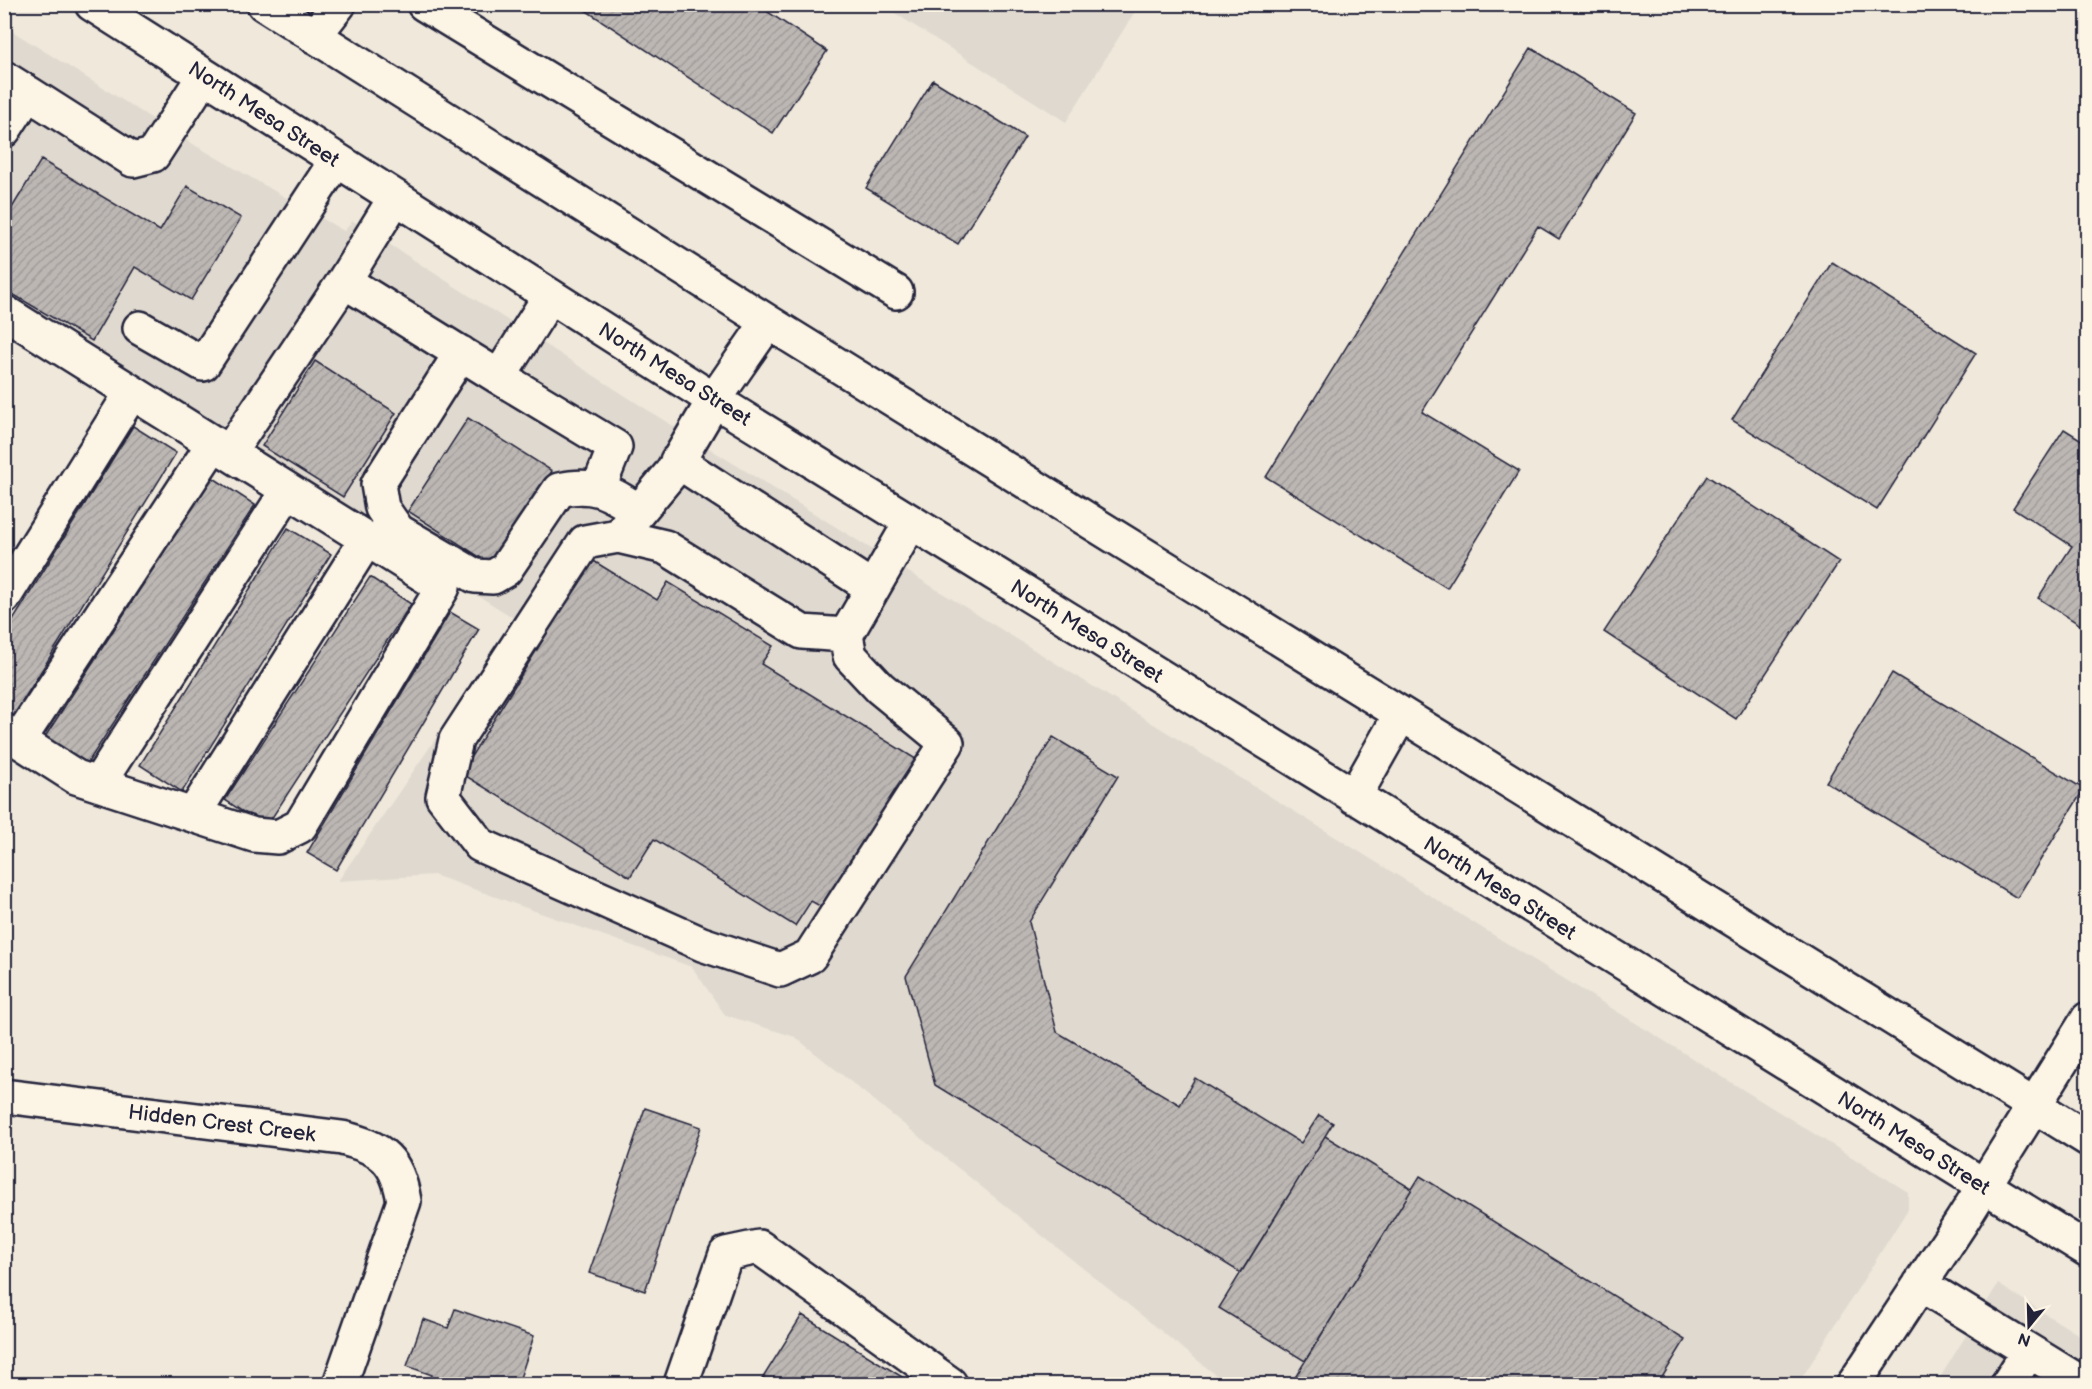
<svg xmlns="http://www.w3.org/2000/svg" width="2092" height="1389" font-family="'Balsamiq Sans',sans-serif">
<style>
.built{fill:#e0d9cf}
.building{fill:url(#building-hatch);stroke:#22223b;stroke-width:1.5}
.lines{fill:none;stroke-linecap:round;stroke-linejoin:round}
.minor-casing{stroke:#22223b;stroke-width:38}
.major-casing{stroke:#22223b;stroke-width:38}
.minor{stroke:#fcf5e5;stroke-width:33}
.major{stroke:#fcf5e5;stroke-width:33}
.labels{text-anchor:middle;stroke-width:4.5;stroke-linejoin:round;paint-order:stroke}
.street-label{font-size:21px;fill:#22223b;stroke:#fcf5e5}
</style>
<defs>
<pattern id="building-hatch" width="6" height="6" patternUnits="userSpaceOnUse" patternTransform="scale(1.5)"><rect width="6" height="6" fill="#bcb7b3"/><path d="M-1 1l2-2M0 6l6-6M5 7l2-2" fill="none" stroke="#a19d9b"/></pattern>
</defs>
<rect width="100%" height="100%" fill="#efe8db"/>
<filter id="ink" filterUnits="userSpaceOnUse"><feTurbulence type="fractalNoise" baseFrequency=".0167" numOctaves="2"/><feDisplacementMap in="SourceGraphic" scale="12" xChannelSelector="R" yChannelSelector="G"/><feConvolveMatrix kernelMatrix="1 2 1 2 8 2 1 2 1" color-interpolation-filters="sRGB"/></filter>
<g filter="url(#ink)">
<path class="built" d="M 882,5 L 1139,5 L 1066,122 Z
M 12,31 L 191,143 L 344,231 L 353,221 L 657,416 L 1908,1192 L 1908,1209 L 1798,1384 L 1227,1384 L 795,1037 L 725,1015 L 692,967 L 434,875 L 338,881 L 517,620 L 5,300 L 4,44 Z
M 1998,1284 L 2087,1340 L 2087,1384 L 1936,1384 Z"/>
<path class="building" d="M 576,4 L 756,4 L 827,51 L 773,133 Z
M 1531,48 L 1636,113 L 1559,239 L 1538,226 L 1422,412 L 1519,471 L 1447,588 L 1266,477 Z
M 933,80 L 1025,137 L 958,244 L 866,188 Z
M 41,160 L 160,231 L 187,186 L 241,218 L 191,300 L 135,267 L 92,341 L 4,289 L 4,221 Z
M 1832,262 L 1976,353 L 1877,510 L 1732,420 Z
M 315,361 L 396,413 L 343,497 L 262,446 Z
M 468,418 L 552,471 L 492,565 L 408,511 Z
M 133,426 L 176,453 L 11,720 L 4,716 L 4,635 Z
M 2064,429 L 2088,444 L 2088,630 L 2038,598 L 2072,546 L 2013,508 Z
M 1707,476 L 1839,562 L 1736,719 L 1604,632 Z
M 212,477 L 255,505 L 85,767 L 43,740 Z
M 288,528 L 331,554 L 182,792 L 140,765 Z
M 592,560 L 657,600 L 668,582 L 773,646 L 761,664 L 919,761 L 827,910 L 811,901 L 795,926 L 654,839 L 630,877 L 461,773 Z
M 370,577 L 411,604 L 266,827 L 225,800 Z
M 450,612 L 479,629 L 336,870 L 307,853 Z
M 1892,673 L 2084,789 L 2017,898 L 1826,782 Z
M 1053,737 L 1118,776 L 1029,922 L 1057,1032 L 1180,1105 L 1195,1078 L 1301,1143 L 1319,1115 L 1333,1123 L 1241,1273 L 935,1085 L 906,976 Z
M 645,1108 L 701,1127 L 645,1291 L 589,1273 Z
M 1325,1136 L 1412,1189 L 1305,1361 L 1219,1308 Z
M 1420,1176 L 1685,1340 L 1658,1384 L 1291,1384 Z
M 455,1309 L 534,1336 L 518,1384 L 429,1384 L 432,1375 L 407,1366 L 423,1319 L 448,1328 Z
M 802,1315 L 907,1380 L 904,1384 L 759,1384 Z"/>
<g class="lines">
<defs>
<path id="minor" d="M 424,4 L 896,292
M 314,36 L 339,4
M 4,78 L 28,93 L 4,130
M 28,93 L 133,160 L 153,155 L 204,76
M 395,198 L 344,281 L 499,377 L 550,296
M 4,312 L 443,587 L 300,826 L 278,837 L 254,835 L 76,777 L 4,731
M 140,328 L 203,364 L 336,161
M 461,353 L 378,484 L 382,508 L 398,531 L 475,576 L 493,577 L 505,570 L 559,490 C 596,482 608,492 639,511
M 499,377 L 615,447 L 599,487
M 229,453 L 344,281
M 677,461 L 871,587
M 625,528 L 671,473 L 714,400
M 4,597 L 132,392
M 846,635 L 802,632 L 665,547 L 618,536 L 585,542 L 456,740 L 443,797 L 480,845 L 702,944 L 780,970 L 810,956 L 947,743 L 880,688 L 850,656 L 846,635 L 911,522
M 19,740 L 214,443
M 98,784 L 288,490
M 193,815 L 367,539
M 4,1096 L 342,1138 C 383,1148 397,1160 404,1201 L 340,1384
M 1920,1284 L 2083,1384
M 681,1384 L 726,1254 L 759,1247 L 950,1384
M 1854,1384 L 1962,1221 L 2088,1019
M 2008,1384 L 2029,1351"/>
<path id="major" d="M 92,4 L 714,400 L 2088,1250
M 264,4 L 768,322 L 2088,1139
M 714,400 L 768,322
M 1354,797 L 1401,714"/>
</defs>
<use href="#minor" class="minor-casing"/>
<use href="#major" class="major-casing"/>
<use href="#minor" class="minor"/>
<use href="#major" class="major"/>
</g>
</g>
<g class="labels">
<g class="street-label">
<text transform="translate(264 114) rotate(33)" y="7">North Mesa Street</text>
<text transform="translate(675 374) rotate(32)" y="7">North Mesa Street</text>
<text transform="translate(1087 631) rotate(32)" y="7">North Mesa Street</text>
<text transform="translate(1500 888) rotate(32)" y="7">North Mesa Street</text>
<text transform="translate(222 1123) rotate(7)" y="7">Hidden Crest Creek</text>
<text transform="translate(1914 1143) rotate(32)" y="7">North Mesa Street</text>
</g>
</g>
<rect width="2092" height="1389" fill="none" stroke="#fcf5e5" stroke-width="24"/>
<rect x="12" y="12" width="2068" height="1365" fill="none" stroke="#22223b" stroke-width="2" filter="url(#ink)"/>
<g transform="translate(2029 1326) rotate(199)" stroke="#fcf5e5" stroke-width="4.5" paint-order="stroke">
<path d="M0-4.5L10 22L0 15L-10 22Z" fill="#22223b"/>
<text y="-9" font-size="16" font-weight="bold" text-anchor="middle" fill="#22223b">N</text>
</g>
</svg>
